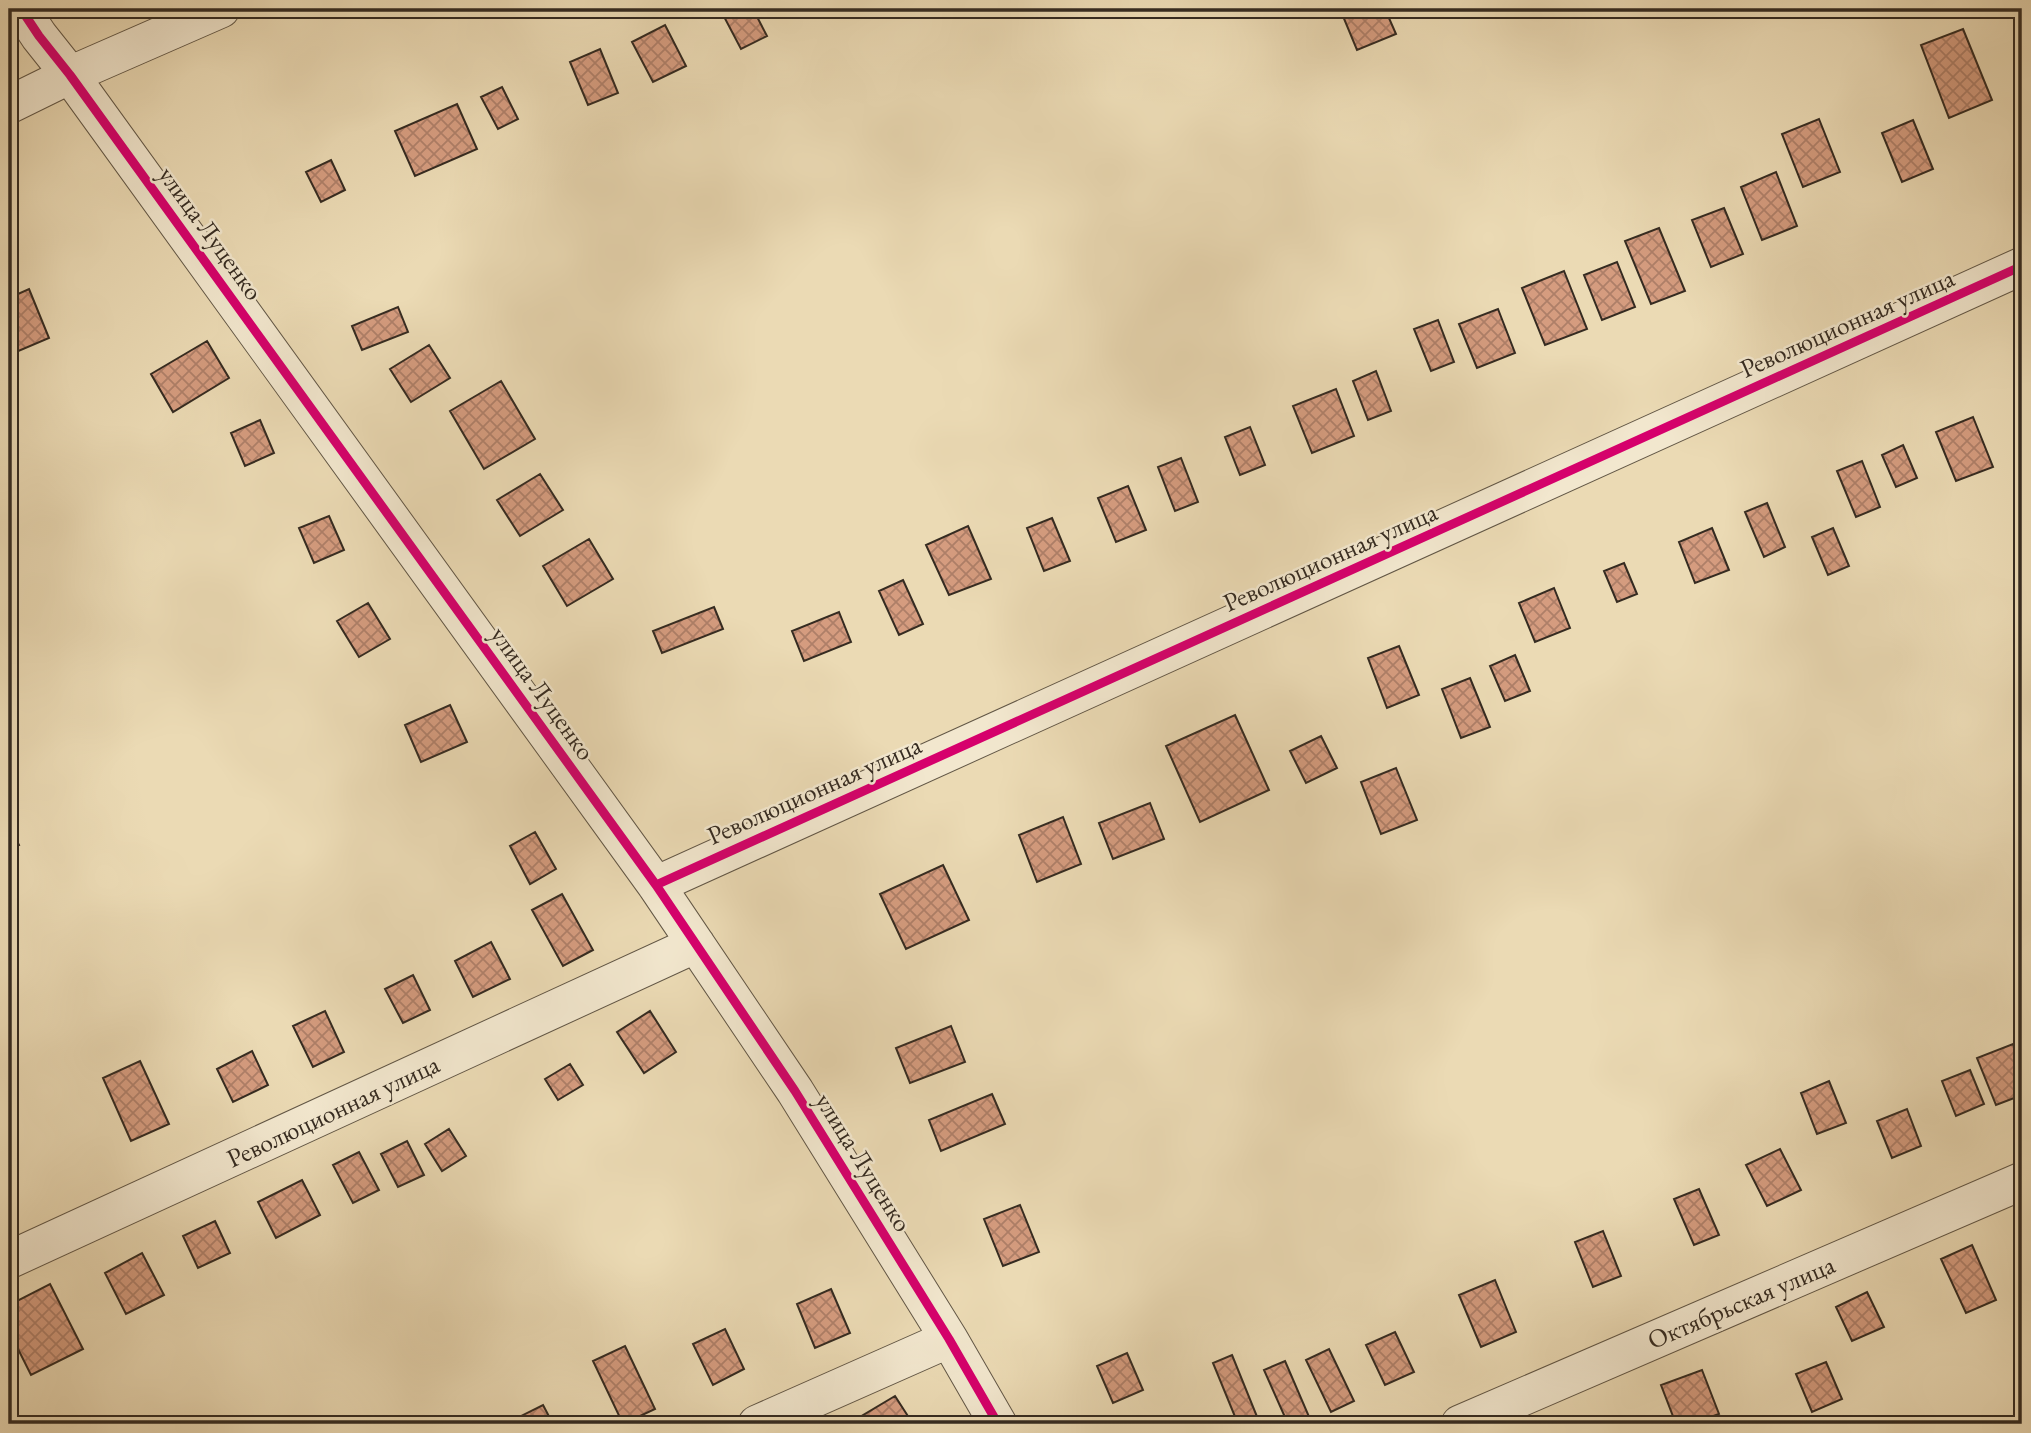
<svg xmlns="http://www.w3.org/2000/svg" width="2031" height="1433" font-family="'EB Garamond',serif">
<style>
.building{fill:url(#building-cross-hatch);stroke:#352b21;stroke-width:2}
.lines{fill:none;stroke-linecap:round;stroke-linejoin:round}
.minor-casing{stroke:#625746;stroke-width:39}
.minor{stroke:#f2e7ce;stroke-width:37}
.cycleway-casing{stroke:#f2e7ce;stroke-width:13}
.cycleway{stroke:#d6006c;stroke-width:9}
.labels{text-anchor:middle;stroke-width:5;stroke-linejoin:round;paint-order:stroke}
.street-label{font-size:26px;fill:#352b21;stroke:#f2e7ce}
</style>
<defs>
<pattern id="building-cross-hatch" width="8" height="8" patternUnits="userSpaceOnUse" patternTransform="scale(1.75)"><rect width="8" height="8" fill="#d59c7f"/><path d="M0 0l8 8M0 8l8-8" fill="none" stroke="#ae7f68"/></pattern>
</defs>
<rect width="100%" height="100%" fill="#ebdab4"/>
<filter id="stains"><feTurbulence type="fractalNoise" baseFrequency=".00286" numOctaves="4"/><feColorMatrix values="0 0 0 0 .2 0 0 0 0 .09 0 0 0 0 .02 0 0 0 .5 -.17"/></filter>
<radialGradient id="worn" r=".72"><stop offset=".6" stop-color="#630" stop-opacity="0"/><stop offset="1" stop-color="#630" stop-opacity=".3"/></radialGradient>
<path class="building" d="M 720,9 L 753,9 L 767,36 L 741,49 Z
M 1340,9 L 1385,9 L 1396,34 L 1357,50 Z
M 665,25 L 686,66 L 653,82 L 632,42 Z
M 1963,29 L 1992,100 L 1949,118 L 1921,45 Z
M 600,49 L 618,93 L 588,105 L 570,62 Z
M 502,87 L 518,119 L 498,129 L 481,97 Z
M 457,104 L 477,149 L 415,176 L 395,131 Z
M 1819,119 L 1840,172 L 1803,187 L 1782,134 Z
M 1913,120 L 1933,169 L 1902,182 L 1882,133 Z
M 331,160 L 345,190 L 321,202 L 306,172 Z
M 1776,172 L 1797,226 L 1762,240 L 1741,187 Z
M 1724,208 L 1743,254 L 1711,267 L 1692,220 Z
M 1659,228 L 1685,291 L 1651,304 L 1625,241 Z
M 1617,262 L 1635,307 L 1602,320 L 1584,275 Z
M 1564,271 L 1587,329 L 1545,345 L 1522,288 Z
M 29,289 L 49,338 L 9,355 L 9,298 Z
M 398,307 L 408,332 L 362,350 L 352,326 Z
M 1498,309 L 1515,353 L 1477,368 L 1459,324 Z
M 1438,320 L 1454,362 L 1431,371 L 1414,329 Z
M 207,341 L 229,378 L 173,412 L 151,374 Z
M 429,345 L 450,378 L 411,402 L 390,369 Z
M 1376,371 L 1391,411 L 1368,420 L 1353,381 Z
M 501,381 L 535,439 L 484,469 L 450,411 Z
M 1336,389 L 1354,436 L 1312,453 L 1293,406 Z
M 1973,417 L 1993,467 L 1956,481 L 1936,432 Z
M 260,420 L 274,453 L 245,466 L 231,433 Z
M 1250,427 L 1265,465 L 1240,475 L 1225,437 Z
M 1903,445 L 1917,478 L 1896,487 L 1882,455 Z
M 1181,458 L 1198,502 L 1175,511 L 1158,467 Z
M 1862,461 L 1880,507 L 1856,517 L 1837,471 Z
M 540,474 L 563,510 L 520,536 L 497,500 Z
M 1128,486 L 1146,530 L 1116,542 L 1098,498 Z
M 1767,503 L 1785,547 L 1764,557 L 1745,512 Z
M 329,516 L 344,550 L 314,563 L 299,528 Z
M 1052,518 L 1070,561 L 1044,571 L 1027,528 Z
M 968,526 L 991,579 L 949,595 L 926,545 Z
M 1712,528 L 1729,570 L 1695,583 L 1679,542 Z
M 1833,528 L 1849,566 L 1828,575 L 1812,537 Z
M 589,539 L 613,579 L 567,606 L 543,566 Z
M 1624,563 L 1637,594 L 1617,602 L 1604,571 Z
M 903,580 L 923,624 L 899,635 L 879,591 Z
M 1554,588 L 1570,628 L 1535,642 L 1519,603 Z
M 368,603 L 390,639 L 359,657 L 337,621 Z
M 714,607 L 723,629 L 662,653 L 653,631 Z
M 839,612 L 851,642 L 804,661 L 792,631 Z
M 1399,646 L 1419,695 L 1387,708 L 1368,658 Z
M 1515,655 L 1530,691 L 1505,701 L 1490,666 Z
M 1470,678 L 1490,727 L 1461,738 L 1442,689 Z
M 450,705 L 467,742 L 421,762 L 405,725 Z
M 1235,715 L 1269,790 L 1200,822 L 1166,746 Z
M 1321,736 L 1337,768 L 1306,783 L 1290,751 Z
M 1396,768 L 1417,820 L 1381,834 L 1361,782 Z
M 1150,803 L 1164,839 L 1113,859 L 1099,823 Z
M 1063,817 L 1081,864 L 1037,882 L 1019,835 Z
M 9,826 L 19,845 L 9,850 Z
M 535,832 L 556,869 L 530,884 L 510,846 Z
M 943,865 L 969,920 L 906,949 L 880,894 Z
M 562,894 L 593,950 L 563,966 L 532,910 Z
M 491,942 L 510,979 L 473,997 L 455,961 Z
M 413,975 L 430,1010 L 403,1023 L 385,989 Z
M 325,1011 L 344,1052 L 313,1067 L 293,1026 Z
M 650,1011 L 676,1052 L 644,1073 L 617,1032 Z
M 951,1026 L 965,1062 L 910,1083 L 896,1048 Z
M 2013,1044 L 2022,1068 L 2022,1095 L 1996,1105 L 1977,1058 Z
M 252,1051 L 268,1085 L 233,1102 L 217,1069 Z
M 140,1061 L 169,1124 L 131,1141 L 103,1078 Z
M 570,1064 L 583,1085 L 558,1100 L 545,1079 Z
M 1970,1070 L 1984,1104 L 1956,1116 L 1942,1081 Z
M 1829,1081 L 1846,1123 L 1817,1134 L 1801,1093 Z
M 992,1094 L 1005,1124 L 941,1151 L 929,1120 Z
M 1907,1109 L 1921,1146 L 1892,1158 L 1877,1121 Z
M 449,1129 L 466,1156 L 442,1171 L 425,1144 Z
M 407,1141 L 424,1175 L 398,1187 L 381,1154 Z
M 1780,1149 L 1801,1190 L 1767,1206 L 1746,1165 Z
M 359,1152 L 379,1190 L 353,1203 L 333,1165 Z
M 302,1180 L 320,1215 L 276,1238 L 258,1202 Z
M 1699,1189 L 1719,1235 L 1694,1245 L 1674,1199 Z
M 1020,1205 L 1039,1252 L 1003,1266 L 984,1219 Z
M 215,1221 L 230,1253 L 198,1268 L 183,1236 Z
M 1603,1231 L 1621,1276 L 1593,1287 L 1575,1242 Z
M 1972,1245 L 1996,1300 L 1966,1313 L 1941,1259 Z
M 142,1253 L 164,1295 L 126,1314 L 105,1273 Z
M 1495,1280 L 1516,1332 L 1481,1347 L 1459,1295 Z
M 50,1284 L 83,1349 L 31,1375 L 9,1331 L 9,1305 Z
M 831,1289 L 850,1333 L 815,1348 L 797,1304 Z
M 1867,1292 L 1884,1327 L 1852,1341 L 1836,1307 Z
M 725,1329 L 744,1369 L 713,1385 L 693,1344 Z
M 1395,1332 L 1414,1372 L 1385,1385 L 1366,1345 Z
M 625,1346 L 655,1409 L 623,1424 L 593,1361 Z
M 1329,1349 L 1354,1401 L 1331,1412 L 1306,1360 Z
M 1127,1353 L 1143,1390 L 1113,1403 L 1097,1366 Z
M 1232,1355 L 1260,1424 L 1238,1424 L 1213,1363 Z
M 1285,1361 L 1310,1419 L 1299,1424 L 1288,1424 L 1264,1370 Z
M 1826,1362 L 1842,1399 L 1812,1412 L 1796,1374 Z
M 1702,1370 L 1719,1414 L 1691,1424 L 1676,1424 L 1661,1385 Z
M 895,1396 L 913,1424 L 857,1424 L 855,1420 Z
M 543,1405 L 553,1424 L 505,1424 Z
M 1579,1417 L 1582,1424 L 1559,1424 Z"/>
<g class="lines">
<defs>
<path id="minor" d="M 21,9 L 39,36 L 70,75 L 656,885 L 795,1091 L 949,1339 L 998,1424
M 9,105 L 70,75 L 221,9
M 656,885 L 2022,266
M 9,1260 L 696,944
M 757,1424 L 949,1339
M 1460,1424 L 2022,1181"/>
</defs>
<use href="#minor" class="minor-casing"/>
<use href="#minor" class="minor"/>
<defs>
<path id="cycleway" d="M 21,9 L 39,36 L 70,75 L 656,885 L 795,1091 L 949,1339 L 998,1424
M 656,885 L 2022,266"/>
</defs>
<use href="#cycleway" class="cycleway-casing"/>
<use href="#cycleway" class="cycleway"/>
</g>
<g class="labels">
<g class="street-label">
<text transform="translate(211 233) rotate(54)" y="9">улица Луценко</text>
<text transform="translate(1847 323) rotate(-24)" y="9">Революционная улица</text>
<text transform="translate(1330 557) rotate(-24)" y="9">Революционная улица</text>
<text transform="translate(543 693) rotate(54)" y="9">улица Луценко</text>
<text transform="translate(814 790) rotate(-24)" y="9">Революционная улица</text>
<text transform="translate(333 1111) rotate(-25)" y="9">Революционная улица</text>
<text transform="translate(864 1162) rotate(58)" y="9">улица Луценко</text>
<text transform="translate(1741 1302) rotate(-23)" y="9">Октябрьская улица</text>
</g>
</g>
<rect width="2031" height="1433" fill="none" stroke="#ebdab4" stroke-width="35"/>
<rect x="10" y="10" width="2010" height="1412" fill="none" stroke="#352b21" stroke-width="3.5"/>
<rect x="18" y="18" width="1996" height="1398" fill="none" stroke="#352b21" stroke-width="2"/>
<rect width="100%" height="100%" filter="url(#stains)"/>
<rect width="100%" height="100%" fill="url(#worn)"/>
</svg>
